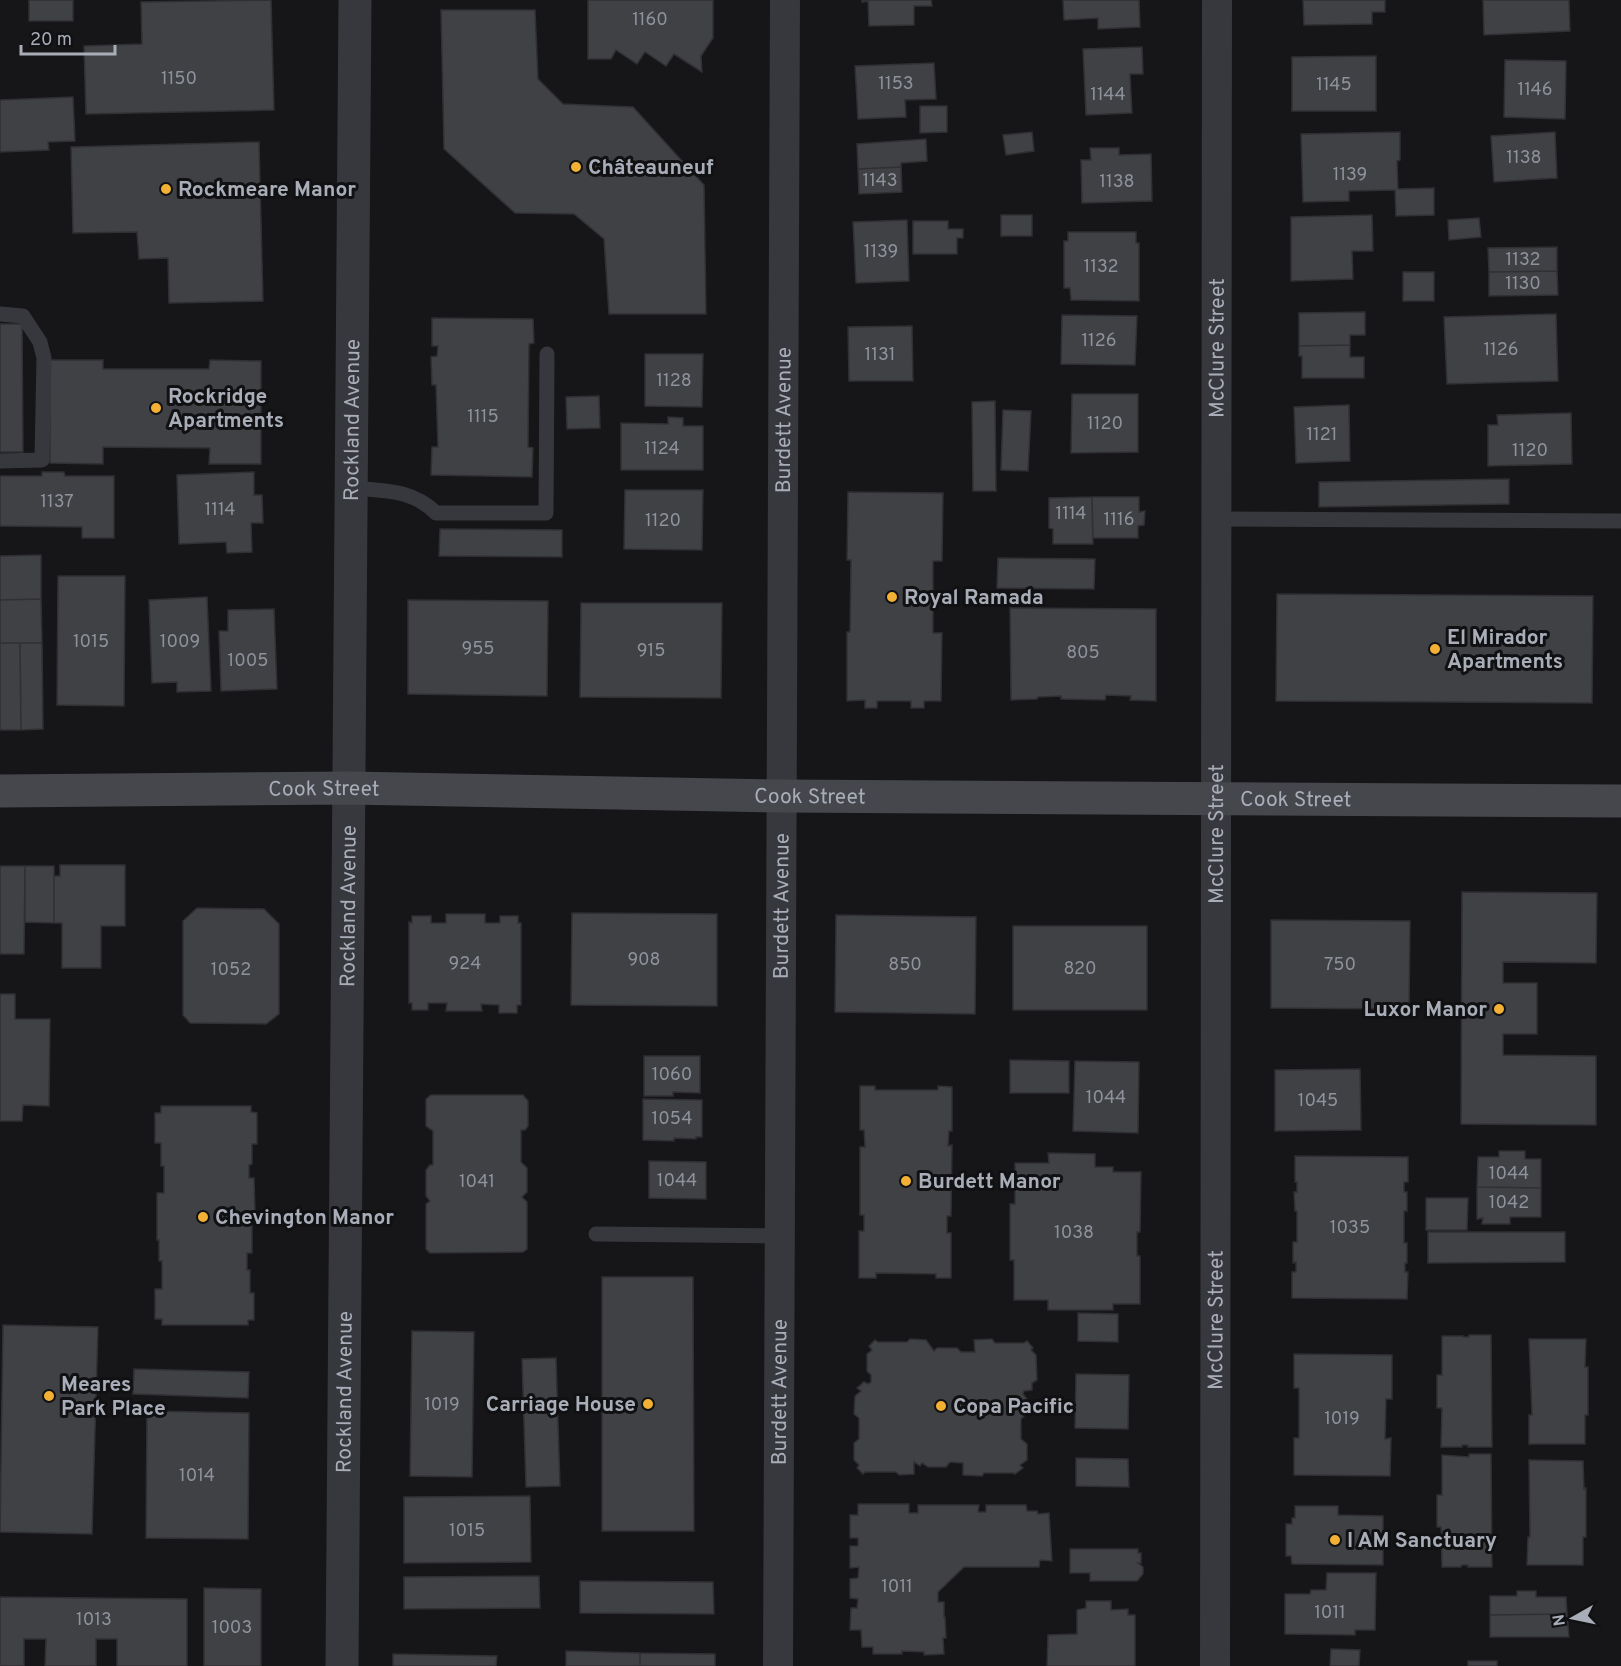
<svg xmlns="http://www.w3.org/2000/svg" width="1621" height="1666" font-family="Overpass,sans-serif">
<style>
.building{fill:#404145;stroke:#303034;stroke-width:1.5}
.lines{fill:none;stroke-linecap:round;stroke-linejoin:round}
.service{stroke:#37383d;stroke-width:15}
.minor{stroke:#37383d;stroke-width:30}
.tertiary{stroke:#37383d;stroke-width:33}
.secondary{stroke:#45474d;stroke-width:33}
.poi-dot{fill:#f2b134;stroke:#111113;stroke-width:2}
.labels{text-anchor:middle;stroke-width:6;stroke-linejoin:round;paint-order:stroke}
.number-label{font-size:18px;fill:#8e929b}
.poi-label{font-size:21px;font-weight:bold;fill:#a8adb8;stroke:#111113;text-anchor:start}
.street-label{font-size:21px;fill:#a8adb8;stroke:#111113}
</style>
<rect width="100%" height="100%" fill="#161618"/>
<path class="building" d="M 29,0 L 73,0 L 73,21 L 29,21 Z
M 271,0 L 274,110 L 86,114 L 84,46 L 142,44 L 141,2 Z
M 588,0 L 713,0 L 713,38 L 701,56 L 702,72 L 674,54 L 666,66 L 645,52 L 637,64 L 616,50 L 611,59 L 588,59 Z
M 862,0 L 931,0 L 932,6 L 914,6 L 914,25 L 869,26 L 868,1 L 862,2 Z
M 1063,0 L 1139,0 L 1140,27 L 1098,29 L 1098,18 L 1064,20 Z
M 1303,0 L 1385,0 L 1385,12 L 1372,12 L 1372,24 L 1304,25 Z
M 1483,0 L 1569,0 L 1570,31 L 1484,35 Z
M 441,10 L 535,10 L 538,79 L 563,104 L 633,107 L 704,185 L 706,314 L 609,314 L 604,239 L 574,214 L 515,213 L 444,149 Z
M 1142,47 L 1143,74 L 1130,74 L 1132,113 L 1086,115 L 1083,49 Z
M 1376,56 L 1376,111 L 1292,111 L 1292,57 Z
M 1505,60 L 1566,61 L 1565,119 L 1504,117 Z
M 934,63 L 936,99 L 905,100 L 906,117 L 858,119 L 855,66 Z
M 73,97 L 75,141 L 48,142 L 49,150 L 0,152 L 0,100 Z
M 920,106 L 947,106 L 947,132 L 920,133 Z
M 1032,132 L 1034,151 L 1006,155 L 1003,135 Z
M 1400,132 L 1400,160 L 1397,161 L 1398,189 L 1434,188 L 1434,215 L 1396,216 L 1395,190 L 1349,191 L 1349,201 L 1303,202 L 1301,134 Z
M 1555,132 L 1557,178 L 1494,182 L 1491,136 Z
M 926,139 L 927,161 L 901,163 L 901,167 L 858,169 L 857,144 Z
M 259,142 L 263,301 L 169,303 L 168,258 L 139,259 L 137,232 L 73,233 L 71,147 Z
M 1090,148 L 1119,148 L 1119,155 L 1151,154 L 1152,201 L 1082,203 L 1081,160 L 1091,160 Z
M 901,167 L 902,192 L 859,194 L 858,169 Z
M 1001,215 L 1032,215 L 1032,236 L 1001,236 Z
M 1372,215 L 1373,251 L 1352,251 L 1353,279 L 1291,281 L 1291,217 Z
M 1479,218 L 1481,237 L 1449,240 L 1448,220 Z
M 907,220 L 909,281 L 856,283 L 853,222 Z
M 913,221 L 948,221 L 948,229 L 963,229 L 963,238 L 957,238 L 957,254 L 913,254 Z
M 1068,232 L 1136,232 L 1136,243 L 1139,243 L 1139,301 L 1071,300 L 1070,288 L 1064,288 L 1064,241 L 1068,241 Z
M 1557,247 L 1557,271 L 1489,272 L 1488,248 Z
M 1557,271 L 1558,295 L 1489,296 L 1489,272 Z
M 1403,272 L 1434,272 L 1434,301 L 1403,301 Z
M 1365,312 L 1365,335 L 1350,335 L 1350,345 L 1299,346 L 1299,313 Z
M 1556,314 L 1558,381 L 1447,384 L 1444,317 Z
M 1062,315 L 1137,316 L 1135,365 L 1061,364 Z
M 432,318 L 533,319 L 534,343 L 529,344 L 528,447 L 533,448 L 532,477 L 431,475 L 432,447 L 438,447 L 436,385 L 432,385 L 431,357 L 437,356 L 438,346 L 432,346 Z
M 0,324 L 22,324 L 23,452 L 0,452 Z
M 912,326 L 913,381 L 849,381 L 848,327 Z
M 1350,345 L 1350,357 L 1364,357 L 1364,378 L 1302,378 L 1302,356 L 1299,356 L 1299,346 Z
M 645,354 L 703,354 L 702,407 L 645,406 Z
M 50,360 L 103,360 L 103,369 L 209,369 L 210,360 L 261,361 L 261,464 L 209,464 L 210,448 L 103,447 L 103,464 L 50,463 Z
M 1072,394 L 1138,394 L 1138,452 L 1071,453 Z
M 599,396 L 600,428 L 567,429 L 566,397 Z
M 995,401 L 996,491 L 973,491 L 972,402 Z
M 1349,405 L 1350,461 L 1296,463 L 1294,407 Z
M 1003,410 L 1031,411 L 1028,471 L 1001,470 Z
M 1571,413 L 1572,464 L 1488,466 L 1488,425 L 1498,425 L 1497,415 Z
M 668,417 L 683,418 L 683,426 L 703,426 L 703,470 L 621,470 L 621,423 L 668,424 Z
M 42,472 L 64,472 L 65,476 L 114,476 L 114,538 L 82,538 L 82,527 L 0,526 L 0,476 L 42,476 Z
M 254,472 L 254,495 L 262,495 L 263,523 L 251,523 L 252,552 L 227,553 L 226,542 L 179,544 L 177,475 Z
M 1509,479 L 1509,504 L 1319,507 L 1319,482 Z
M 625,490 L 703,490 L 702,550 L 624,549 Z
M 848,492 L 943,493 L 942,561 L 933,561 L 933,633 L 942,633 L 941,701 L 924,701 L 924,708 L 911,708 L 911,701 L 877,701 L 877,708 L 865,708 L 865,700 L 847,701 L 847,632 L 850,632 L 851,560 L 847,560 Z
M 1092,497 L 1139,497 L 1139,512 L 1145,511 L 1144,525 L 1138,526 L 1138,538 L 1093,538 Z
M 1092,497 L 1093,544 L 1053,544 L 1053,529 L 1049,528 L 1049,498 Z
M 440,529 L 562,530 L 562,557 L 439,556 Z
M 41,555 L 41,599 L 0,600 L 0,556 Z
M 998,558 L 1095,559 L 1094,589 L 997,588 Z
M 58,576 L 125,576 L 124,706 L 57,705 Z
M 1277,594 L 1593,596 L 1592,703 L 1276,701 Z
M 207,597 L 211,691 L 177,692 L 177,682 L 152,683 L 149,600 Z
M 41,599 L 42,643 L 0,643 L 0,600 Z
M 408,600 L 548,601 L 547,696 L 408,694 Z
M 581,603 L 722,603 L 721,698 L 580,697 Z
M 1010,608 L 1156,609 L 1156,701 L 1130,700 L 1131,696 L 1106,695 L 1105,700 L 1061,699 L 1061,696 L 1038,697 L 1037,699 L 1011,700 Z
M 274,609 L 277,689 L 221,691 L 219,631 L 228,631 L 228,610 Z
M 0,643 L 20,643 L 21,730 L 0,730 Z
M 20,643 L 42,643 L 43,729 L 21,730 Z
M 60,865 L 125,865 L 125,926 L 101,926 L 101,968 L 62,968 L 62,923 L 54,923 L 54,876 L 60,876 Z
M 0,866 L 25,866 L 24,954 L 0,954 Z
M 25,866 L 54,866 L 54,923 L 25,922 Z
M 1462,892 L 1597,893 L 1596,963 L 1503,962 L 1503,983 L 1537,983 L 1537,1034 L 1503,1034 L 1503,1055 L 1596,1056 L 1596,1125 L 1461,1124 Z
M 197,908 L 264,909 L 279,924 L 279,1014 L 266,1024 L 190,1023 L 183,1015 L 183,921 Z
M 572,913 L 717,914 L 717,1006 L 571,1005 Z
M 446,914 L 485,914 L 485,923 L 500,923 L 500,916 L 518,916 L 518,923 L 521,923 L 521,1005 L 517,1005 L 517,1013 L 499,1013 L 499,1005 L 481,1004 L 482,1011 L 446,1011 L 447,1003 L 428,1003 L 428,1010 L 412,1010 L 412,1003 L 409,1003 L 409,922 L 412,923 L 412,916 L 431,916 L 431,923 L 446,923 Z
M 836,915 L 976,917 L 975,1014 L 835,1012 Z
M 1271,920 L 1410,921 L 1409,1009 L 1271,1008 Z
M 1013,926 L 1147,926 L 1147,1010 L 1013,1010 Z
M 0,994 L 15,994 L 15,1019 L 50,1019 L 49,1106 L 23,1105 L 22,1121 L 0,1121 Z
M 644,1056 L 700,1056 L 700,1093 L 673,1092 L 673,1096 L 644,1096 Z
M 1010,1060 L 1069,1061 L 1069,1093 L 1010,1093 Z
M 1075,1061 L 1139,1062 L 1138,1133 L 1073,1131 Z
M 1360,1069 L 1361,1130 L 1275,1131 L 1275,1070 Z
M 860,1086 L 875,1086 L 875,1090 L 938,1090 L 938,1086 L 952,1087 L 952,1131 L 949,1131 L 948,1146 L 952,1145 L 951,1216 L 947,1216 L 947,1233 L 951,1233 L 951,1278 L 936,1278 L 936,1274 L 876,1273 L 876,1278 L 859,1278 L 859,1231 L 864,1231 L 864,1215 L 860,1215 L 860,1147 L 865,1147 L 864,1130 L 860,1130 Z
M 431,1095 L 523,1095 L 528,1101 L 528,1126 L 525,1130 L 521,1130 L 521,1162 L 527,1168 L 527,1192 L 522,1197 L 527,1202 L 527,1249 L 523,1252 L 430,1253 L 426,1249 L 426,1204 L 430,1201 L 426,1196 L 426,1170 L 430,1165 L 433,1165 L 433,1131 L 426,1126 L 426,1099 Z
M 643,1099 L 702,1100 L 702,1137 L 696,1137 L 696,1139 L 674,1138 L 674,1141 L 643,1140 Z
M 161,1106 L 251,1106 L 251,1112 L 257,1113 L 257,1144 L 252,1144 L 252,1164 L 249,1165 L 249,1178 L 254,1178 L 255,1211 L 248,1211 L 248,1224 L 252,1224 L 252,1253 L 247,1253 L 247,1270 L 250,1270 L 250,1293 L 254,1293 L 254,1320 L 248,1320 L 248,1325 L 162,1325 L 162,1319 L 155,1319 L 155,1289 L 162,1289 L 162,1261 L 159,1261 L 159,1240 L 157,1240 L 157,1193 L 164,1193 L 164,1166 L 161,1166 L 161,1143 L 155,1143 L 155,1113 L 161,1113 Z
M 1499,1151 L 1525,1151 L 1525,1159 L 1541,1159 L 1541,1188 L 1477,1187 L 1478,1157 L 1499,1157 Z
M 1048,1153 L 1095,1154 L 1095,1167 L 1113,1167 L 1113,1172 L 1141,1172 L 1140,1232 L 1137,1232 L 1137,1256 L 1140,1256 L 1140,1304 L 1113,1304 L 1113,1310 L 1048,1310 L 1048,1300 L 1014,1300 L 1014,1260 L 1010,1260 L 1010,1204 L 1015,1204 L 1015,1163 L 1049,1163 Z
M 1295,1156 L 1408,1157 L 1408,1182 L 1404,1182 L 1404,1192 L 1407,1192 L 1407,1211 L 1404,1211 L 1404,1243 L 1407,1243 L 1407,1263 L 1405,1263 L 1405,1272 L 1408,1272 L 1407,1299 L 1292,1298 L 1292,1272 L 1296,1272 L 1296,1262 L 1293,1263 L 1293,1242 L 1297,1242 L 1297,1211 L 1295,1211 L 1294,1192 L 1297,1192 L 1297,1182 L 1295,1182 Z
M 649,1161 L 706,1162 L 706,1199 L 649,1198 Z
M 1477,1187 L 1541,1188 L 1541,1217 L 1510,1217 L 1510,1224 L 1482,1224 L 1483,1218 L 1477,1219 Z
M 1426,1198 L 1468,1198 L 1467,1230 L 1426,1230 Z
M 1428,1232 L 1565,1232 L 1565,1262 L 1428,1263 Z
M 602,1277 L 693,1277 L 694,1531 L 602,1531 Z
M 1078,1313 L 1118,1314 L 1118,1342 L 1078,1341 Z
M 3,1325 L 98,1327 L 92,1534 L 0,1532 Z
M 412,1331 L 474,1332 L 472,1477 L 410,1476 Z
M 1469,1335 L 1491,1335 L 1492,1447 L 1468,1447 L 1468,1445 L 1462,1445 L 1462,1447 L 1441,1447 L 1442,1408 L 1437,1408 L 1437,1375 L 1442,1375 L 1442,1336 L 1463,1336 L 1463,1337 L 1469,1337 Z
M 910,1339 L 926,1340 L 934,1351 L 937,1348 L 957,1348 L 961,1352 L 975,1352 L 974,1340 L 992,1339 L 995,1343 L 1024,1343 L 1027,1341 L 1033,1348 L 1031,1350 L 1036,1355 L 1037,1380 L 1032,1383 L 1032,1390 L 1024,1391 L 1023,1394 L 1027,1399 L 1027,1413 L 1021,1419 L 1021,1439 L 1027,1444 L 1027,1460 L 1020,1465 L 1023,1468 L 1015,1474 L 1013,1473 L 984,1473 L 982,1476 L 963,1475 L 963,1463 L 950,1462 L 946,1467 L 928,1467 L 922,1463 L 920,1466 L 914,1462 L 914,1474 L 899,1475 L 896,1472 L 865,1472 L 863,1474 L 857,1468 L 859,1465 L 854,1460 L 854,1443 L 859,1439 L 859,1418 L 854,1414 L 855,1396 L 861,1391 L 857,1388 L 864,1382 L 868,1384 L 871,1382 L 871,1375 L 867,1371 L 867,1354 L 872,1350 L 869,1346 L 875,1340 L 878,1342 L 907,1342 Z
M 1529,1339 L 1586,1339 L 1585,1367 L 1588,1367 L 1588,1415 L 1585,1415 L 1585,1444 L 1529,1444 L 1529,1415 L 1532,1415 Z
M 1294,1354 L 1392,1355 L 1392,1399 L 1386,1399 L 1385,1439 L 1391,1438 L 1390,1476 L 1294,1475 L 1294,1438 L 1299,1438 L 1299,1388 L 1294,1388 Z
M 556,1358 L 560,1486 L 526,1487 L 522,1359 Z
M 134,1369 L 249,1372 L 248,1398 L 133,1394 Z
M 1076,1374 L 1129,1375 L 1128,1429 L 1075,1428 Z
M 147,1411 L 249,1413 L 248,1539 L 146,1538 Z
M 1469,1454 L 1491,1454 L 1492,1567 L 1468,1567 L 1468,1565 L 1462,1565 L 1461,1567 L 1442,1567 L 1441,1527 L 1437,1527 L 1437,1495 L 1442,1495 L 1442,1455 L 1469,1457 Z
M 1076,1458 L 1128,1459 L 1129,1487 L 1076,1486 Z
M 1529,1460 L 1583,1461 L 1584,1489 L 1586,1488 L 1586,1537 L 1583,1537 L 1583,1565 L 1527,1565 L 1528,1537 L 1530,1537 Z
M 530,1496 L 531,1562 L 404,1563 L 404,1497 Z
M 858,1504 L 909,1504 L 909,1513 L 918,1513 L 918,1505 L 979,1505 L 978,1512 L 986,1512 L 986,1505 L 1026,1505 L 1027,1511 L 1037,1511 L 1038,1514 L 1049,1513 L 1052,1561 L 1040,1560 L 1039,1567 L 964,1567 L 938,1592 L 938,1602 L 944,1602 L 944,1617 L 945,1617 L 946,1638 L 943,1638 L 944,1654 L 924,1655 L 924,1652 L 902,1651 L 902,1654 L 873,1654 L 873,1647 L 862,1647 L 861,1630 L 850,1630 L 851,1608 L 857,1608 L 858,1599 L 850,1598 L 850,1579 L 858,1578 L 859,1567 L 850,1568 L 850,1546 L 858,1546 L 858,1538 L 850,1538 L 850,1515 L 858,1515 Z
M 1295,1506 L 1338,1506 L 1338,1515 L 1383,1516 L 1383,1565 L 1292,1564 L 1291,1556 L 1286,1556 L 1286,1524 L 1292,1524 L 1292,1518 L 1295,1518 Z
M 1070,1549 L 1138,1549 L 1138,1553 L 1141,1553 L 1141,1563 L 1138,1563 L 1143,1567 L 1143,1574 L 1137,1581 L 1090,1581 L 1090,1573 L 1070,1573 Z
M 1327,1573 L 1376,1573 L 1375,1630 L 1355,1630 L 1355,1635 L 1285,1634 L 1285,1594 L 1310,1594 L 1311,1590 L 1326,1590 Z
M 539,1576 L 540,1608 L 404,1609 L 404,1577 Z
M 580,1581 L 713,1582 L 714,1614 L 580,1613 Z
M 204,1588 L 261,1589 L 261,1666 L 204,1666 Z
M 1517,1591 L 1536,1591 L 1536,1597 L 1566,1597 L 1567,1614 L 1490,1615 L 1490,1596 L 1517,1596 Z
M 0,1597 L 187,1599 L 187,1666 L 117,1666 L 117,1639 L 96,1639 L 96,1666 L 45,1666 L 46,1639 L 24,1639 L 24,1666 L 0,1666 Z
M 1086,1601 L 1111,1601 L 1111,1610 L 1128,1609 L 1128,1615 L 1135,1615 L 1135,1666 L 1047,1666 L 1048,1635 L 1077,1634 L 1077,1610 L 1086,1608 Z
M 1567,1614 L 1569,1637 L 1490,1637 L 1490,1615 Z
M 1331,1649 L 1360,1650 L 1359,1666 L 1330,1666 Z
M 566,1651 L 640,1653 L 640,1666 L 566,1666 Z
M 640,1653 L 715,1654 L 715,1666 L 640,1666 Z
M 393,1654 L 497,1656 L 496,1666 L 393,1666 Z
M 1468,1661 L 1497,1661 L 1497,1666 L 1468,1666 Z"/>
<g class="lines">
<path class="service" d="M 0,314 L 23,316 L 40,342 L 44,358 L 42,460 L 0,461
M 352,488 C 384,491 412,489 436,513 L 546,513 L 547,354
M 1217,519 L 1621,521
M 596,1234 L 780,1236"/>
<g class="minor">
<path id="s1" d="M 778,1666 L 785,0"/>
<path id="s2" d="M 1215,1666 L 1217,0"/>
</g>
<path class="tertiary" id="s3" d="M 342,1666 L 355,0"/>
<path class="secondary" id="s4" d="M 0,791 L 349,788 L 782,796 L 1621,801"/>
</g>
<g class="poi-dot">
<circle cx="576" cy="167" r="6"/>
<circle cx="166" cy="189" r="6"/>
<circle cx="156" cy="408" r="6"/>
<circle cx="892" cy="597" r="6"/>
<circle cx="1435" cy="649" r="6"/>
<circle cx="1499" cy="1009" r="6"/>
<circle cx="906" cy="1181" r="6"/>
<circle cx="203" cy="1217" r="6"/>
<circle cx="49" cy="1396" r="6"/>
<circle cx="648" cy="1404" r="6"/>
<circle cx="941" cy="1406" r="6"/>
<circle cx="1335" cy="1540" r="6"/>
</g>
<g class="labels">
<g class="number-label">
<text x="650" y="25">1160</text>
<text x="179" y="84">1150</text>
<text x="896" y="89">1153</text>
<text x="1334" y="90">1145</text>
<text x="1535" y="95">1146</text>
<text x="1108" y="100">1144</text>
<text x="1524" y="163">1138</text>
<text x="1350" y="180">1139</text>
<text x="880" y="186">1143</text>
<text x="1117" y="187">1138</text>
<text x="881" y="257">1139</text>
<text x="1523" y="265">1132</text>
<text x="1101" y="272">1132</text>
<text x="1523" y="289">1130</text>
<text x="1099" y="346">1126</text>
<text x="1501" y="355">1126</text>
<text x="880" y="360">1131</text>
<text x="674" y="386">1128</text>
<text x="483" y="422">1115</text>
<text x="1105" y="429">1120</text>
<text x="1322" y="440">1121</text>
<text x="662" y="454">1124</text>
<text x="1530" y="456">1120</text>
<text x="57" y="507">1137</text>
<text x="220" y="515">1114</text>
<text x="1071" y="519">1114</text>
<text x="1119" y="525">1116</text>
<text x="663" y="526">1120</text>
<text x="91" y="647">1015</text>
<text x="180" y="647">1009</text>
<text x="478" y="654">955</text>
<text x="651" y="656">915</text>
<text x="1083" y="658">805</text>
<text x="248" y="666">1005</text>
<text x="644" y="965">908</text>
<text x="465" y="969">924</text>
<text x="905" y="970">850</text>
<text x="1340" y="970">750</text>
<text x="1080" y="974">820</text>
<text x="231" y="975">1052</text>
<text x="672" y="1080">1060</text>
<text x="1106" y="1103">1044</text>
<text x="1318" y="1106">1045</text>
<text x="672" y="1124">1054</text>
<text x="1509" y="1179">1044</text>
<text x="677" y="1186">1044</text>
<text x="477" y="1187">1041</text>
<text x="1509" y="1208">1042</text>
<text x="1350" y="1233">1035</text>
<text x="1074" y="1238">1038</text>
<text x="442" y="1410">1019</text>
<text x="1342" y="1424">1019</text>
<text x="197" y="1481">1014</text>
<text x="467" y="1536">1015</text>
<text x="897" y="1592">1011</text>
<text x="1330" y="1618">1011</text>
<text x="94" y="1625">1013</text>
<text x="232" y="1633">1003</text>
</g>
<g class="poi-label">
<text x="588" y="174">Châteauneuf</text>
<text x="178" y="196">Rockmeare Manor</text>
<text x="168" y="403">Rockridge<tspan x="168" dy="24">Apartments</tspan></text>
<text x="904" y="604">Royal Ramada</text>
<text x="1447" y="644">El Mirador<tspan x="1447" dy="24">Apartments</tspan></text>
<text x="1487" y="1016" text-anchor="end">Luxor Manor</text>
<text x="918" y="1188">Burdett Manor</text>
<text x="215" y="1224">Chevington Manor</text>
<text x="61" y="1391">Meares<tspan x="61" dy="24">Park Place</tspan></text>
<text x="636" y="1411" text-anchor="end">Carriage House</text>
<text x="953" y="1413">Copa Pacific</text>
<text x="1347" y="1547">I AM Sanctuary</text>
</g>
<g class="street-label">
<text dy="7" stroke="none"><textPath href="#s2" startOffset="1318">McClure Street</textPath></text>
<text dy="7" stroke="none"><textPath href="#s3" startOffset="1246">Rockland Avenue</textPath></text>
<text dy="7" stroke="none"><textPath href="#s1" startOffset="1246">Burdett Avenue</textPath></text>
<text dy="7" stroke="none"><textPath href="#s4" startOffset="324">Cook Street</textPath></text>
<text dy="7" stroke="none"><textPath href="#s4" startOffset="810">Cook Street</textPath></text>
<text dy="7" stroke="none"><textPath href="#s4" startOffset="1296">Cook Street</textPath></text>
<text dy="7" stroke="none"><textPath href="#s2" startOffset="832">McClure Street</textPath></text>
<text dy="7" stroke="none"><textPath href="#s3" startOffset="760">Rockland Avenue</textPath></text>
<text dy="7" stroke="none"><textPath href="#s1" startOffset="760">Burdett Avenue</textPath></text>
<text dy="7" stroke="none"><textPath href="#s2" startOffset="346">McClure Street</textPath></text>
<text dy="7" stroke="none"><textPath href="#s3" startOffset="274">Rockland Avenue</textPath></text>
<text dy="7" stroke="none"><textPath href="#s1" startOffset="274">Burdett Avenue</textPath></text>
</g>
</g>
<g transform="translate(1573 1618) rotate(261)" stroke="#111113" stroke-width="4.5" paint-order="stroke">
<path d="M0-4.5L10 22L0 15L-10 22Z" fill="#a8adb8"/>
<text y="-9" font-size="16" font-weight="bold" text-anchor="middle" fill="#a8adb8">N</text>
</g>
<path d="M21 45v9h94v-9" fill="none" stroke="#a8adb8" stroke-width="3"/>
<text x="30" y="45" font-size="18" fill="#a8adb8" stroke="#111113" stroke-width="4.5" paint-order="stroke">20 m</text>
</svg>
